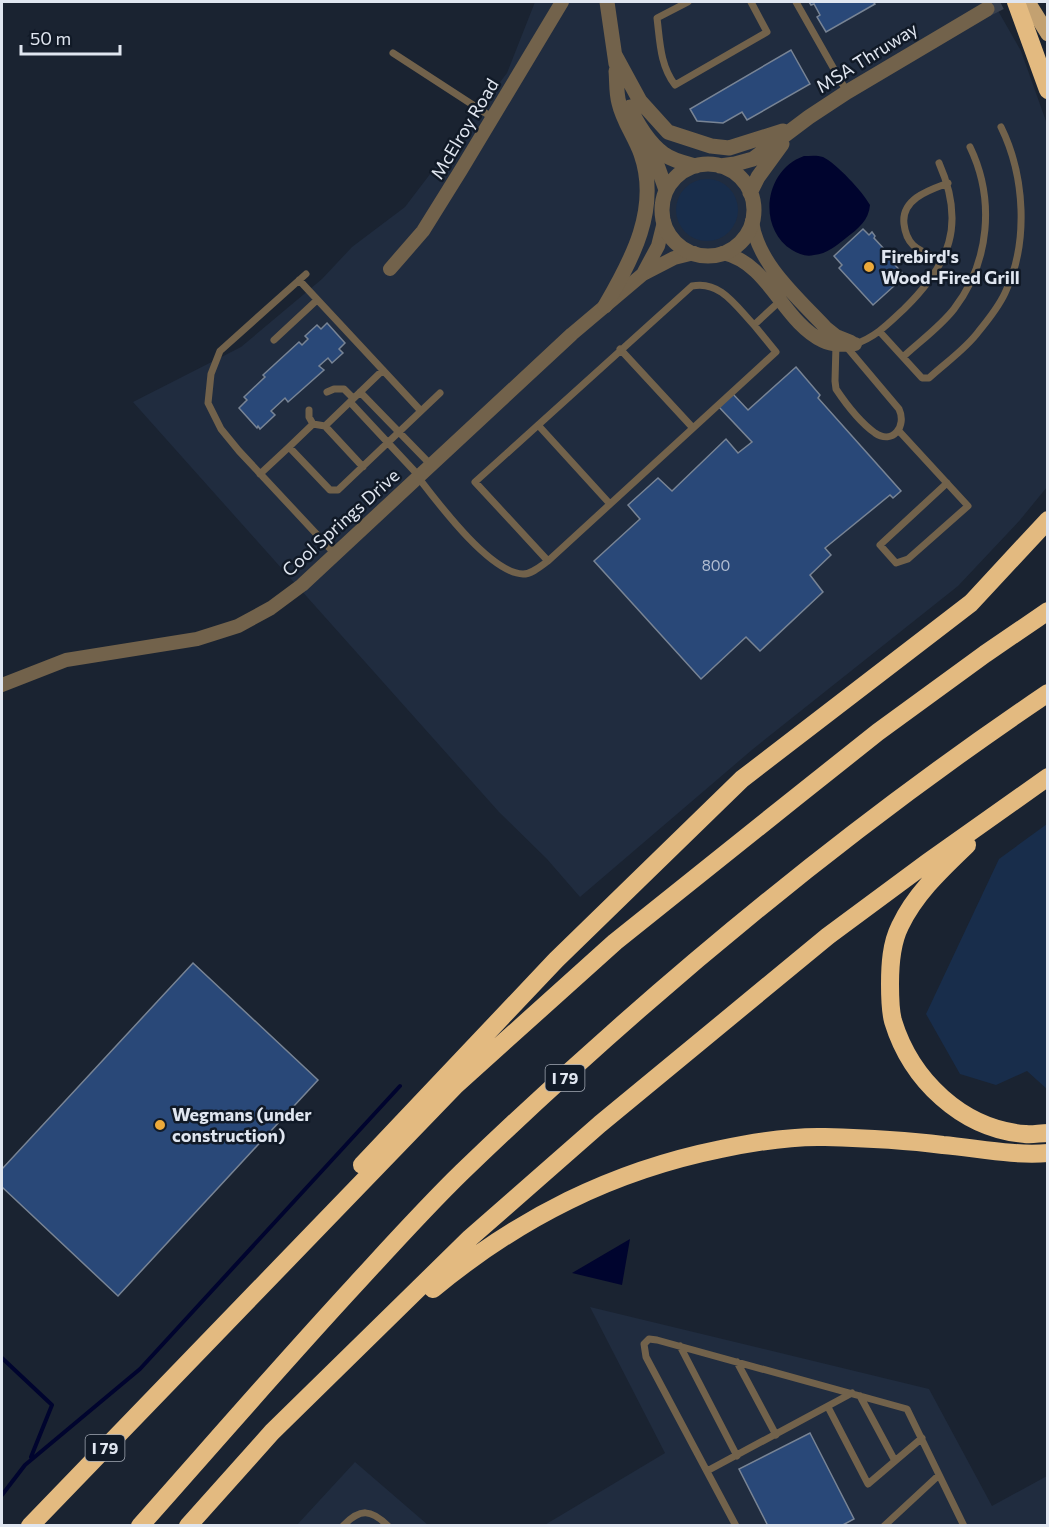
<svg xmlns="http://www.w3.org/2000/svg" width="1049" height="1527" font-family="Commissioner,sans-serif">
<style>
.built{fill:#202c3f}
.green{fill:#182d4b}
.water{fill:#00042e}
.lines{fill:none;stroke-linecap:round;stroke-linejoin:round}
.stream{stroke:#00042e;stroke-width:4}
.building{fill:#294878;stroke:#788495;stroke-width:1.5}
.tertiary-tunnel{stroke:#38404e;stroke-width:15;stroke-dasharray:15 8;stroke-linecap:butt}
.service{stroke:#72624b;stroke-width:7}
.minor{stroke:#72624b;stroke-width:14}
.tertiary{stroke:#72624b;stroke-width:15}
.primary{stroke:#c3a171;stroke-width:15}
.motorway{stroke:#e3ba80;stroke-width:18}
.poi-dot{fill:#eca93a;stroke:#111a27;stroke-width:2}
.labels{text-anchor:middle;stroke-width:5;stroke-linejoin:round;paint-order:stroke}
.number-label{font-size:15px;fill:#b2bed2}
.shield{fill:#111a27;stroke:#a2a9b4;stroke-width:1.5}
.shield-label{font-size:16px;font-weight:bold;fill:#e0e6f0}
.street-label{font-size:18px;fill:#e0e6f0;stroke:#111a27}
.poi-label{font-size:18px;font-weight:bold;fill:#e0e6f0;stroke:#111a27;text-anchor:start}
</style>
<rect width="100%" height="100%" fill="#1a2331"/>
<path class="built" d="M 535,2 L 993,2 L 1021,51 L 1047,124 L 1047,487 L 1020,520 L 958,586 L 753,749 L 580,897 L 547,859 L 499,812 L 133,402 L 241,347 L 322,279 L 352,247 L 405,207 L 507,73 Z
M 590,1307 L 929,1389 L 992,1506 L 1047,1476 L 1047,1525 L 543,1526 L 665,1453 Z
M 355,1462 L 428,1525 L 296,1526 Z"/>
<path class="green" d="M676 210a31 31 0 1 1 62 0a31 31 0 1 1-62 0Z
M 1047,824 L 1047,1089 L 1027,1071 L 996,1085 L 960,1074 L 926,1014 L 999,859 Z"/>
<path class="water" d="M 804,156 C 810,156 817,155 823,157 C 836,163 863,192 870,205 C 869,220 858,229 846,238 C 837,245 827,254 814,255 C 806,257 799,254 792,250 C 757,228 764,170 804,156 Z
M 630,1239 L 622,1285 L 572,1273 Z"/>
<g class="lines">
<path class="stream" d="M 2,1358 L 52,1405 L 31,1457
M 25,1465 L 140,1369 L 400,1086
M 2,1495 L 25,1465"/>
</g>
<path class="building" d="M 809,2 L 873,2 L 875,4 L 826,32 L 817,17 L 820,15 L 814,4 L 811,5 Z
M 791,50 L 810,84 L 747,120 L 742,112 L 723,123 L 697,121 L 690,109 Z
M 863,229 L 869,235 L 872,232 L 875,236 L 874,238 L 897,263 L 895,265 L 905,276 L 873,305 L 839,268 L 842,265 L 834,256 Z
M 327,323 L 345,343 L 339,349 L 343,353 L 332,363 L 328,358 L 319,366 L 324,370 L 288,402 L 285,398 L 271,411 L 275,415 L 260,429 L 258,426 L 257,428 L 239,408 L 247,400 L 244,397 L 265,377 L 263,375 L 299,342 L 302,345 L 308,339 L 305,336 L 317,325 L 321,329 Z
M 796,367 L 820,395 L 818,398 L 901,491 L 893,498 L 890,495 L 825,548 L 831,555 L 810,575 L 823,592 L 760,651 L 746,637 L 701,679 L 594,561 L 640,519 L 628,505 L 658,478 L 672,491 L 726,439 L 738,453 L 752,442 L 718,406 L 732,393 L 748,410 Z
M 193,963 L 318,1080 L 118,1296 L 2,1187 L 2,1169 Z
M 810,1433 L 854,1519 L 841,1526 L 768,1526 L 739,1469 Z"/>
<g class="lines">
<path class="tertiary-tunnel" d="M 987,9 L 1001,2"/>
<path class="service" d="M 688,2 L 657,18 C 660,42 660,65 675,85 L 767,32 L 751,2
M 796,2 L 847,92
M 393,53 L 493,118
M 942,260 C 933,256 920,252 913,245 C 907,239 905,233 904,224 C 901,199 929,190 948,183
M 306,274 L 220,351 L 211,374 L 208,403 L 221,429 L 239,451 L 336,555
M 880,332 L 922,378 L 929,378 C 945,363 966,349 979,331 C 988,320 999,306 1005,293 C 1029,243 1025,176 1001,127
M 274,340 L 317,300
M 855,344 C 876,337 889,323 904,309 C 950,264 966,224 939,163
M 836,345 L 835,381 L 836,389 C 846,404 861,423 875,433 C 893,445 907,426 899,409 L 845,345
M 620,349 L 693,428
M 903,357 C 919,342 940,327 954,309 C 990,262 995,199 970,147
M 327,392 L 334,389 L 344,389 L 353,398
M 360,392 L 431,465
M 350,402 L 419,476
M 309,410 L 309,417 L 313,424
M 421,411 L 440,393
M 538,425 L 610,504
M 325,426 L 363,467
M 899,431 L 968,506 L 908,559 L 896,563 L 880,545 L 947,483
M 289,447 L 313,424 L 325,426 L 383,370
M 260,474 L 289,447 L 330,490 L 338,490 L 421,411 L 299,280
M 418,477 C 438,503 490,573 523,574 C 532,574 541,566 548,561 L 776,352 L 754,325
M 548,561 L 475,482 L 692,286 C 720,280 736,306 754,325 L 781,300
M 680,1346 L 737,1456
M 737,1362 L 776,1435
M 860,1396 L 895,1461
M 828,1407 L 868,1484 L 922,1438
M 707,1471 L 852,1393
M 343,1526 C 360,1508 371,1509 388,1526
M 736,1526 L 646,1357 L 644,1344 L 649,1339 L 657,1340 L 907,1409 L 964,1526
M 884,1526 L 939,1475"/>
<path class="minor" d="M 752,221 C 757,263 797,297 826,328 L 836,336 L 851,342
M 723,253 C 770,264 782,321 823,341 C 833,346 845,345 855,344
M 390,269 L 423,231 L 461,170 L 562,2
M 644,272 L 658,246 L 664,222
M 2,685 L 66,660 L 197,639 L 238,626 L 271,608 L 302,585 L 572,334 L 643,274 L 674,258 L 694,253"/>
<path class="tertiary" d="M 607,2 L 616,64
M 615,55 L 640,101 L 668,132 L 711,146 L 729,148 L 783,131
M 630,107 C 636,123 650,144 664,154 C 673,161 685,163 696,166
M 641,137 L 656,162 L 666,190
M662 210a46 46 0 1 1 92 0a46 46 0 1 1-92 0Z
M 720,166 L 735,164 L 753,159 L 809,117 L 847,92 L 987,9
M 750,193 L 758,177 L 782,144
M 605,306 C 632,260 660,208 641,154 C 635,137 623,121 619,103 C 616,93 617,81 616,71"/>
<path class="primary" d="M 1028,2 L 1048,34"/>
<path class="motorway" d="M 1016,2 L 1048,90
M 967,845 C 942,869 915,894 900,926 C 891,944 890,965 890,984 C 890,996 890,1010 893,1021 C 911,1080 962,1129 1025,1134 C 1032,1135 1040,1133 1048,1133
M 362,1165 L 556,960 L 742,779 L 971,603 L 1048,520
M 433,1289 C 519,1218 612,1171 721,1149 C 754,1142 791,1136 825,1137 C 864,1138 904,1140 943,1145 C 977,1148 1013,1156 1048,1153
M 30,1526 L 456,1085 L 615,942 L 795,798 L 878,732 L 985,654 L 1048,611
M 140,1526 C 212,1445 282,1364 355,1285 C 390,1247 425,1208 462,1172 C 644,997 839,834 1048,693
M 188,1526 L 272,1432 L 470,1238 L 600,1124 L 828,936 L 928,862 L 1048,777"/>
</g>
<g class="poi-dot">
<circle cx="869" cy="267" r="6"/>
<circle cx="160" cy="1125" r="6"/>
</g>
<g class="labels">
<g class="number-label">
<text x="716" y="571">800</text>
</g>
<g class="shield">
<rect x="545.5" y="1065" width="39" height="26" rx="4.5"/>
<rect x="85.5" y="1435" width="39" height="26" rx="4.5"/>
</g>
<g class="shield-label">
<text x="565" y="1084">I 79</text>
<text x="105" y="1454">I 79</text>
</g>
<g class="street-label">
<text transform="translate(867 58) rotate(-32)" y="6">MSA Thruway</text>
<text transform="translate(465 129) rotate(-59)" y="6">McElroy Road</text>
<text transform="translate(341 523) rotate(-42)" y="6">Cool Springs Drive</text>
</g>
<g class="poi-label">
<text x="881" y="263">Firebird's<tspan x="881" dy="21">Wood-Fired Grill</tspan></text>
<text x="172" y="1121">Wegmans (under<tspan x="172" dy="21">construction)</tspan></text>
</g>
</g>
<rect width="1049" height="1527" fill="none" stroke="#e0e6f0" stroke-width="6"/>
<path d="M21 45v9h99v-9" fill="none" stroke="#e0e6f0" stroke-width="3"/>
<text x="30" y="45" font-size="18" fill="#e0e6f0" stroke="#111a27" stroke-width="4.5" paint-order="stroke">50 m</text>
</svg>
